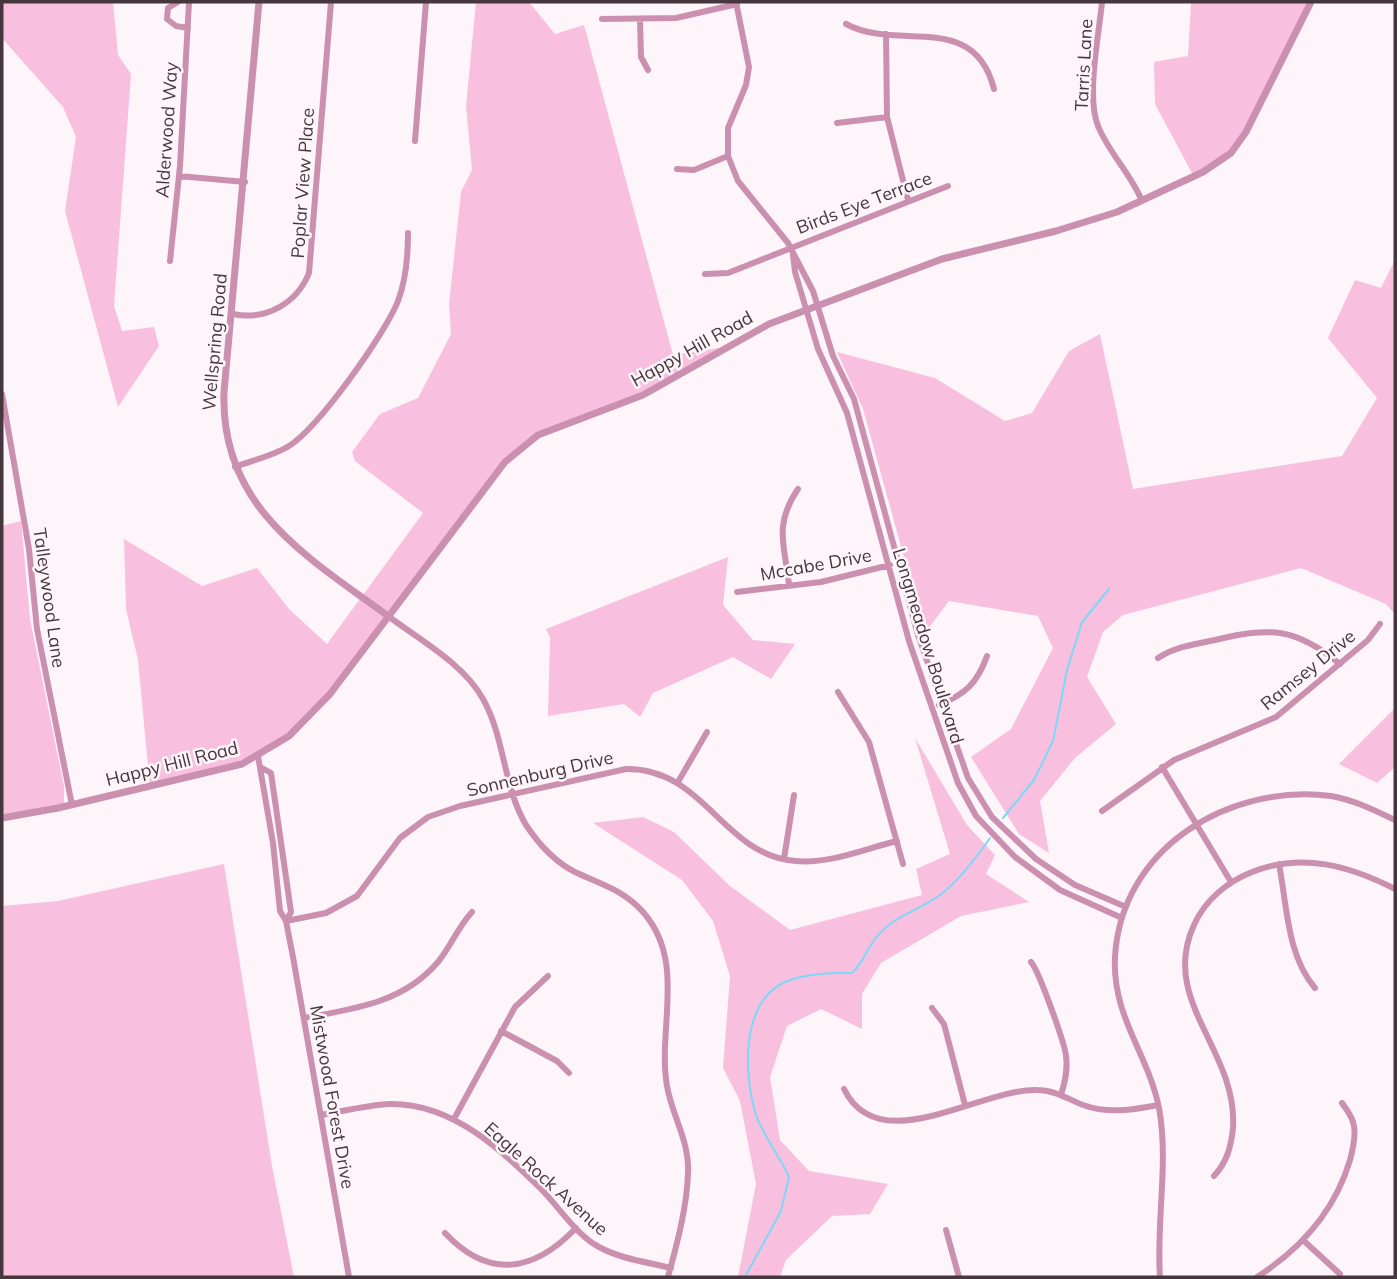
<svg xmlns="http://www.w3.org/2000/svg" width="1397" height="1279" font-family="Mulish,sans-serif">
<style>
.green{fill:#f8c0de}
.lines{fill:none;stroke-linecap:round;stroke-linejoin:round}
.stream{stroke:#7cd8f8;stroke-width:2}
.minor{stroke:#cb90b0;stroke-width:6}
.tertiary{stroke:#cb90b0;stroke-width:7}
.labels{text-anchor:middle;stroke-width:5;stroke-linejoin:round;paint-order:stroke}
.street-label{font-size:18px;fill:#46373f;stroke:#fdf5f9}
</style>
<rect width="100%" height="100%" fill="#fdf5f9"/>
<path class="green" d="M 2,2 L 113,2 L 118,55 L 131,74 L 114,306 L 122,331 L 154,327 L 159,346 L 118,407 L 65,211 L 76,137 L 63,107 L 2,38 Z
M 476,2 L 529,2 L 555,34 L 584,25 L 673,355 L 725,347 L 666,384 L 545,431 L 515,452 L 306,721 L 258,756 L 150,787 L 138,660 L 126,609 L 124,539 L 202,586 L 257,568 L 289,609 L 327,644 L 423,513 L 355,461 L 352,452 L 380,414 L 418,398 L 451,334 L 449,304 L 461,192 L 472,170 L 466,106 Z
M 1191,2 L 1311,2 L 1239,143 L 1194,177 L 1155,104 L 1154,62 L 1188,56 Z
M 1395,260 L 1395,614 L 1386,604 L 1301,568 L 1123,615 L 1103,632 L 1087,677 L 1116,724 L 1075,758 L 1040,801 L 1049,853 L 1019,834 L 971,757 L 1011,729 L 1053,648 L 1038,616 L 949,601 L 925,633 L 863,409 L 837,352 L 935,378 L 1005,421 L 1032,413 L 1069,351 L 1100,334 L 1133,489 L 1342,456 L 1377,398 L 1328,338 L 1355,280 L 1381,288 Z
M 21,521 L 30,619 L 64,786 L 64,807 L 2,818 L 2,526 Z
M 728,557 L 723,605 L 753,640 L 795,644 L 771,679 L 733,657 L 653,693 L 640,717 L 624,704 L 548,716 L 550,638 L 546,629 Z
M 1395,708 L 1395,767 L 1377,783 L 1339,764 Z
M 915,738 L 967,825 L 995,855 L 986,874 L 1029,902 L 961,916 L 881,963 L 862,994 L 862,1029 L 821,1009 L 787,1026 L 770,1077 L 780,1140 L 809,1171 L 888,1184 L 870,1214 L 832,1216 L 786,1260 L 780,1277 L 738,1277 L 756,1184 L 740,1101 L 723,1068 L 730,976 L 713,921 L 682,880 L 593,823 L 643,817 L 674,832 L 730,886 L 790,930 L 922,895 L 916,869 L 950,854 Z
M 224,864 L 272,1166 L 294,1277 L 2,1277 L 2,906 L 58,901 Z"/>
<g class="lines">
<path class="stream" d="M 1003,818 L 1034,780 L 1053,741 L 1067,670 L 1082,622 L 1109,589
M 745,1277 L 781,1211 L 789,1177 C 780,1156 763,1136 756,1115 C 744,1076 740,1005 783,983 C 801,974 833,972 852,973 C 865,961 868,945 880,933 C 898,914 920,910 940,895 C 959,881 976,858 990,838"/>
<path class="minor" d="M 178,2 L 168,8 L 167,19 L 176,26 L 188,28
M 736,2 L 749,67 L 746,85 L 728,128 L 728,156 L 738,181 L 788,243 L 813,291 L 833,356 L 854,399 L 918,635 L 968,778 L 992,817 L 1036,859 L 1075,885 L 1126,907
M 1102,2 C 1099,35 1086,96 1098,126 C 1109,153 1131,174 1142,201
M 602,19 L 676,18 L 737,4
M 640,20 L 641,57 L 648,70
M 846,24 C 898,52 974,10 994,89
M 886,34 L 887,117 L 908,200
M 837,123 L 887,117
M 415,141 L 426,2
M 677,169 L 694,170 L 728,156
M 179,176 L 245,182
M 793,255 L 795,272 L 818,349 L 847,413 L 909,641 L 958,783 L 976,816 L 1015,857 L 1060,890 L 1122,918
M 170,261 L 180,166 L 189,2
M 705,274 L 728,273 L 948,186
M 233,314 C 266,321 297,303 309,273 L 331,2
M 2,394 L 29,549 L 37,629 L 72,805
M 235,467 C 253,460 273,456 289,446 C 319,427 385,334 398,301 C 406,280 408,255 408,233
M 789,585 C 785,545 773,526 798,489
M 737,592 L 821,582 L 890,565
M 388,616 C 420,640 464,664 483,699 C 505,738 503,786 526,825 C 538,843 555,862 575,872 C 600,884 624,890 643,912 C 687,962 657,1028 667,1086 C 672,1116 690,1142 688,1173 C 687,1207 677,1244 668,1277
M 1158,658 C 1175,647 1195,644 1215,640 C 1270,627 1295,627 1340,664
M 838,692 L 869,742 L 903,864
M 939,705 C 965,694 977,684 987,656
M 258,756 L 273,843 L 280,911 L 286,921 L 293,957 L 349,1277
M 1162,767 L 1231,882
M 262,768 L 271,773 L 291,912 L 286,921
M 678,782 L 707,732
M 1102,811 L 1174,760 L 1276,717 L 1368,640 L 1380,624
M 784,859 L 794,795
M 1279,864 C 1287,905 1287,956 1315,988
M 286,921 L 326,913 L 357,896 L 400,838 L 428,817 L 460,806 L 626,769 C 705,768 723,856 796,861 C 830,864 864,849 897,841
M 1031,962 C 1039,971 1065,1044 1066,1056 C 1068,1070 1065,1082 1061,1095
M 932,1008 L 944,1024 L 965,1105
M 304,1018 C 354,1009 403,1003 438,962 C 451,946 458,927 472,912
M 501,1031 L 557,1061 L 569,1073
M 844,1089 C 879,1161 981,1088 1037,1090 C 1054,1090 1068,1099 1083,1105 C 1108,1114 1133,1110 1158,1105
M 321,1115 C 344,1111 367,1105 390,1104 C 452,1103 502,1150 543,1191 C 561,1210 577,1235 599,1247 C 621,1259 647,1262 671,1268
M 454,1119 L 515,1007 L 548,976
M 1214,1176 C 1227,1162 1231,1147 1233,1128 C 1238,1050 1159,1001 1194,925 C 1205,900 1227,882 1252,872 C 1302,852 1350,866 1395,889
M 946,1230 L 959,1277
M 445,1233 C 488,1279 533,1273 576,1228
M 1304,1241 L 1340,1274
M 1160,1277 C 1156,1221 1169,1163 1159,1108 C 1148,1053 1112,1017 1115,957 C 1121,848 1229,783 1331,796 C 1354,800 1374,810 1395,820
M 1257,1277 C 1302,1248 1335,1211 1350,1160 C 1353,1149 1357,1133 1353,1122 C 1351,1115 1346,1109 1342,1103"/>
<path class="tertiary" d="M 259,2 L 224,392 C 220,507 306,556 388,616
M 2,818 L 58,808 L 242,764 L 289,736 L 330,694 L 505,462 L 538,435 L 643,395 L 769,324 L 942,259 L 1056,231 L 1117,212 L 1203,172 L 1231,153 L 1246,132 L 1311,2"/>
</g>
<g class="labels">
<g class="street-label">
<text transform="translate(1084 65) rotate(-87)" y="6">Tarris Lane</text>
<text transform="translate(167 130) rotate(-86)" y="6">Alderwood Way</text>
<text transform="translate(303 183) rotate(-86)" y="6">Poplar View Place</text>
<text transform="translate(864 203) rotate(-21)" y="6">Birds Eye Terrace</text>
<text transform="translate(215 342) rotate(-85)" y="6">Wellspring Road</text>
<text transform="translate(692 349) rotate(-29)" y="6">Happy Hill Road</text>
<text transform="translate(816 565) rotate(-10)" y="6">Mccabe Drive</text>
<text transform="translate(49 598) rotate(82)" y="6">Talleywood Lane</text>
<text transform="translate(928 646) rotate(73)" y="6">Longmeadow Boulevard</text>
<text transform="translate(1308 670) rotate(-39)" y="6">Ramsey Drive</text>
<text transform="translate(172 764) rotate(-14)" y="6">Happy Hill Road</text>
<text transform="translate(540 774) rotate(-13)" y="6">Sonnenburg Drive</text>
<text transform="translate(332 1097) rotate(80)" y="6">Mistwood Forest Drive</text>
<text transform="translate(546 1179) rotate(42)" y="6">Eagle Rock Avenue</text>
</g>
</g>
<rect width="1397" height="1279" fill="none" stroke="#46373f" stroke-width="7"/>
</svg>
